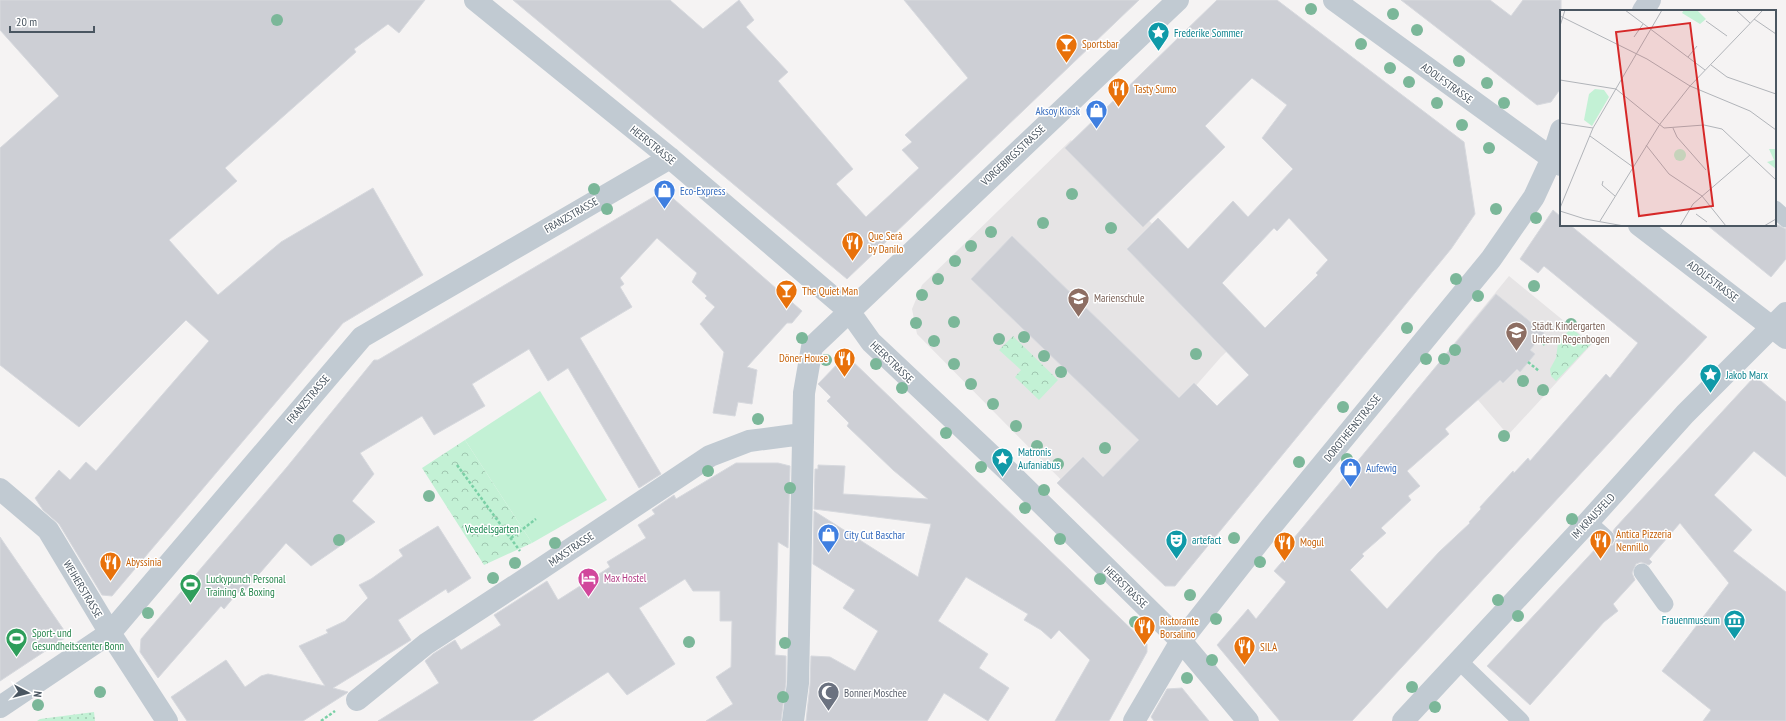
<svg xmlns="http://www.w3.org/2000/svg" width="1786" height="721" font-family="'PT Sans Narrow',sans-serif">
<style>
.education{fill:#e6e4e5}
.grass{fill:url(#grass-dots)}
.forest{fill:url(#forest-crowns)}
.pitch{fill:#c3f1d5}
.building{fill:#cdcfd5;stroke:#d7d9de;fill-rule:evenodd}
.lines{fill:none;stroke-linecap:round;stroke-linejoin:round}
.path{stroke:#7ad0a6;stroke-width:2.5;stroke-dasharray:3 2;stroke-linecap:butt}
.service{stroke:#c1cad2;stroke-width:17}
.minor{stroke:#c1cad2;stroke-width:22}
.tree{fill:#7bb799}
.labels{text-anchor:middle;stroke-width:3;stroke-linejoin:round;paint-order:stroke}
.culture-label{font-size:11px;fill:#0d838f;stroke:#fff;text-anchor:start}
.food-label{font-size:11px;fill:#c56008;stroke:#fff;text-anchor:start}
.street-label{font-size:11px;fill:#4a5661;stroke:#fff}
.shop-label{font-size:11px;fill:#366cbe;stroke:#fff;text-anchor:start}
.education-label{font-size:11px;fill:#785e54;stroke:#fff;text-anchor:start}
.park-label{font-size:11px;fill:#17864f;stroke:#fff}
.hotel-label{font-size:11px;fill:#b23c85;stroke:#fff;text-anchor:start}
.leisure-label{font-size:11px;fill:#27864d;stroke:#fff;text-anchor:start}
.worship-label{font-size:11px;fill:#5b616d;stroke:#fff;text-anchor:start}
.inset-road{fill:none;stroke:#b1b4b9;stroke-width:1}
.view{fill:#d62828;fill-opacity:0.15;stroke:#d62828;stroke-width:2}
.inset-edge{fill:none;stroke:#4a5661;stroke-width:2}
</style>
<defs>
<pattern id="grass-dots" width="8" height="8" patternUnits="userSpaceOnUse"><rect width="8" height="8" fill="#c3f1d5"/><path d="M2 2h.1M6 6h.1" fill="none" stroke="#a0c6b0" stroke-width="1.8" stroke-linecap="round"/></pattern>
<pattern id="forest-crowns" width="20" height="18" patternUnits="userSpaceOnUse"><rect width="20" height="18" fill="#c3f1d5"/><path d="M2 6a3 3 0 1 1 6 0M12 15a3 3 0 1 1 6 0" fill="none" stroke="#a0c6b0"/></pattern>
</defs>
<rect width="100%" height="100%" fill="#f5f3f3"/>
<path class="education" d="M 1071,140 L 1252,327 L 1221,357 L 1172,413 L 1084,503 L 917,334 L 912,309 L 922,285 Z
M 1509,276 L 1592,344 L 1508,435 L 1442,358 Z"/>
<path class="grass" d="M 94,712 L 95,721 L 37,721 L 40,719 Z"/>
<path class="forest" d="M 1571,328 L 1591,344 L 1556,381 L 1551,376 L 1550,369 L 1556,358 L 1558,343 Z
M 1013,336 L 1058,380 L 1039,400 L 1015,377 L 1021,370 L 999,350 Z
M 465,440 L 532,543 L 484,565 L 422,468 Z"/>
<path class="pitch" d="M 540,391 L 607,500 L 532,543 L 465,440 Z"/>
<path class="building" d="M 0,0 L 425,0 L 399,33 L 388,24 L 354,49 L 356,52 L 225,168 L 237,181 L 169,240 L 218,295 L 281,242 L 373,188 L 423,275 L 343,323 L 112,596 L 102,595 L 59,524 L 43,510 L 35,498 L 59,470 L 70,480 L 86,462 L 96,471 L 209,341 L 186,320 L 79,427 L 0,365 L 0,148 L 59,96 L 0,30 Z
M 513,0 L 670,0 L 703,29 L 739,0 L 754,20 L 746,27 L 788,72 L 778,81 L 853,169 L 836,184 L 866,217 L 919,168 L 902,150 L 912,142 L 905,135 L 968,78 L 904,0 L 1139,0 L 847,279 Z
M 1217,0 L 1277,0 L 1464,142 L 1475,214 L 1451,249 L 1175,586 L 1165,586 L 1057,483 L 1083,457 L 1103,477 L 1139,440 L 971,279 L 1012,236 L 1179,398 L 1194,383 L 1217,406 L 1249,375 L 1127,249 L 1158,218 L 1188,249 L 1233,201 L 1248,217 L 1293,169 L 1262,138 L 1287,105 L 1252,78 L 1205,126 L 1225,147 L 1143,227 L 1065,148 ZM 1289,218 L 1328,260 L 1316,273 L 1318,275 L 1265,328 L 1222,283 L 1274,228 L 1277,231 Z
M 1401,0 L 1490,0 L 1511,16 L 1523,0 L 1561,0 L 1561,88 L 1551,102 L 1537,105 Z
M 660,193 L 667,193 L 802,311 L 792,323 L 787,323 L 747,367 L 757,370 L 752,404 L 738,402 L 735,416 L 713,413 L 724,352 L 700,324 L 715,307 L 705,298 L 707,296 L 692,282 L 697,273 L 657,238 L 620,278 L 624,284 L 620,287 L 632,307 L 580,338 L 661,474 L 639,488 L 568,368 L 548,381 L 529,349 L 472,384 L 485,406 L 434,435 L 422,416 L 360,453 L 374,474 L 352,501 L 375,522 L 311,566 L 286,543 L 241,595 L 238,592 L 224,609 L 221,606 L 158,678 L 140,652 L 141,639 L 287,467 L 374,360 L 378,360 Z
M 1553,210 L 1561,217 L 1561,225 L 1570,225 L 1707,337 L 1352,721 L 1280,721 L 1217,645 L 1248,609 L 1256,619 L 1286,582 L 1274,571 L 1288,555 L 1284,550 L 1496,294 L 1544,333 L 1530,350 L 1535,354 L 1520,372 L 1517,369 L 1503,383 L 1500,380 L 1445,429 L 1449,434 L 1407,471 L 1420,486 L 1408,496 L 1411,500 L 1381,528 L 1386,533 L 1362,554 L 1364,556 L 1350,570 L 1387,609 L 1439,552 L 1470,523 L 1469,522 L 1481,509 L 1480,507 L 1513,471 L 1514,473 L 1528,458 L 1530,461 L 1606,374 L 1610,378 L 1638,343 L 1544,266 L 1538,273 L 1520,259 Z
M 1707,225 L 1778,225 L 1786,229 L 1786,259 L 1771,277 Z
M 846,355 L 1147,644 L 1147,652 L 1109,721 L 1055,721 L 1090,660 L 1059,630 L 1051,639 L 1041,630 L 1024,620 L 1028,614 L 966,577 L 938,621 L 988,654 L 979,668 L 1009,688 L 988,721 L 944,693 L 927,721 L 806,721 L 810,685 L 811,656 L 830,657 L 855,671 L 878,631 L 843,608 L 855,590 L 813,564 L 814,511 L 918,577 L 931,524 L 814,509 L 815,469 L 818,469 L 818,465 L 845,466 L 843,494 L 928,499 L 893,470 L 847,426 L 849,423 L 827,401 L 831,397 L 818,384 Z
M 1755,376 L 1786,402 L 1786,477 L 1754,451 L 1714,495 L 1752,530 L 1733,551 L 1786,592 L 1786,721 L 1703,721 L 1711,710 L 1662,671 L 1729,583 L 1680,523 L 1649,559 L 1652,562 L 1649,565 L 1641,562 L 1636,564 L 1632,573 L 1635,580 L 1613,604 L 1618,611 L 1604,622 L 1530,705 L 1487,666 L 1599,545 L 1604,548 L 1613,545 L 1616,540 L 1613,531 L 1616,527 Z
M 736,463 L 778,463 L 790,466 L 788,548 L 778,542 L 775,655 L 786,656 L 786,682 L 781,721 L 706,721 L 733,704 L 716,677 L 731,667 L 732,621 L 720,621 L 720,591 L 693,591 L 685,579 L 639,608 L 675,664 L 627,695 L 608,672 L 532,721 L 378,721 L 439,683 L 425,661 L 433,654 L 455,640 L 461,650 L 501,625 L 494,615 L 547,581 L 558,600 L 610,567 L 607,562 L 646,538 L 638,525 L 655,514 L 652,510 L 674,495 L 676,499 Z
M 438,526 L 471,578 L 448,593 L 446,589 L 398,620 L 411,640 L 333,688 L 348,692 L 347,693 L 303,721 L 187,721 L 171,697 L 226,660 L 245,687 L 261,676 L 268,674 L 325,686 L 299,646 L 328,633 L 326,630 L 345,621 L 368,598 L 359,585 L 371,579 L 403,556 L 399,550 Z
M 0,537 L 68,636 L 0,681 Z
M 1182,688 L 1209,721 L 1154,721 L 1151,717 L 1167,689 Z"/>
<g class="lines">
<path class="path" d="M 1543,345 L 1550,337
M 1528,362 L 1539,371
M 457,465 L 520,551
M 511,538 L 536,519
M 321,721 L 335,711"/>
<path class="service" d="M 1775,209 L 1786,219
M 1588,522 L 1606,538
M 1642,572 L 1665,604
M 1459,661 L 1521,721"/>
<path class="minor" d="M 475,0 L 670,158 L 849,311 L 871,342 L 1008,471 L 1181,641 L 1248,721
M 1334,0 L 1561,165
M 1643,11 L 1650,0
M 1639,225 L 1786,338
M 0,489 L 48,530 L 110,633 L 167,721
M 357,700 L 426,644 L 536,572 L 710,456 L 749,441 L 802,434
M 0,707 L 110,633 L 362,337 L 670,158
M 793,721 L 798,683 L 804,393 L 812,347 L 1178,0
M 1134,721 L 1181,641 L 1270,528 L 1491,259 L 1534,197 L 1552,158 L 1561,130
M 1403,721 L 1588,522 L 1685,414 L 1786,313"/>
</g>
<g class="tree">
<circle cx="1311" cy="9" r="6"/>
<circle cx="1393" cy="14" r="6"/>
<circle cx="277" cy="20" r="6"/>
<circle cx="1417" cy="30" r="6"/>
<circle cx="1361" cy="44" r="6"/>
<circle cx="1459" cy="61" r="6"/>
<circle cx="1390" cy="68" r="6"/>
<circle cx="1409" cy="82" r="6"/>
<circle cx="1487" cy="83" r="6"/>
<circle cx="1437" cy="103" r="6"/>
<circle cx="1504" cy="103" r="6"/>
<circle cx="1462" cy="125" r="6"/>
<circle cx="1489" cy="148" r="6"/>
<circle cx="594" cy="189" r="6"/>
<circle cx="1072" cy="194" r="6"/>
<circle cx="607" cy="209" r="6"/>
<circle cx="1496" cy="209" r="6"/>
<circle cx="1536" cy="218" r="6"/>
<circle cx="1043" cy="223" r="6"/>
<circle cx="1111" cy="228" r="6"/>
<circle cx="991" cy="232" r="6"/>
<circle cx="971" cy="246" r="6"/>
<circle cx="955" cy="261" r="6"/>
<circle cx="938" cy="279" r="6"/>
<circle cx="1456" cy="279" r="6"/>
<circle cx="1534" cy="286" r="6"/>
<circle cx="922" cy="295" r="6"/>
<circle cx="1478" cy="296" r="6"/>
<circle cx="954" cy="322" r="6"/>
<circle cx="916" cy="323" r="6"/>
<circle cx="1571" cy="324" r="6"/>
<circle cx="1407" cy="328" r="6"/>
<circle cx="1024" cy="337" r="6"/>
<circle cx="802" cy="338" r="6"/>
<circle cx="999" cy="339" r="6"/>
<circle cx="934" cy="341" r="6"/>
<circle cx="1455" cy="350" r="6"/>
<circle cx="1196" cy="354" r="6"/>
<circle cx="1044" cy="356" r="6"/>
<circle cx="841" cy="358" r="6"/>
<circle cx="1426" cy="359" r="6"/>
<circle cx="1444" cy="359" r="6"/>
<circle cx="826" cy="360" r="6"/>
<circle cx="876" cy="364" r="6"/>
<circle cx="954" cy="364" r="6"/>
<circle cx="1061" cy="372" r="6"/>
<circle cx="1523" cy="381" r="6"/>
<circle cx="971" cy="384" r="6"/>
<circle cx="902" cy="388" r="6"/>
<circle cx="1543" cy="390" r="6"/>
<circle cx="993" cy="404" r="6"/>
<circle cx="1343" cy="407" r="6"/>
<circle cx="758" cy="419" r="6"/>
<circle cx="1016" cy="426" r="6"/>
<circle cx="946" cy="433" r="6"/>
<circle cx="1504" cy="436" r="6"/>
<circle cx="1037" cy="446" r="6"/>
<circle cx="1105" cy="448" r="6"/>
<circle cx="1347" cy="459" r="6"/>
<circle cx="1299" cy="462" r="6"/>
<circle cx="1058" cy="464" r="6"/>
<circle cx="981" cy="467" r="6"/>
<circle cx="708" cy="471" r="6"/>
<circle cx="790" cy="488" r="6"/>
<circle cx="1044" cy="490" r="6"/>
<circle cx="429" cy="496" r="6"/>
<circle cx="1025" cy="508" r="6"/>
<circle cx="1572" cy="519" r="6"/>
<circle cx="1234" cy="538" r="6"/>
<circle cx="1060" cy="539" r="6"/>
<circle cx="339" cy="540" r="6"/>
<circle cx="555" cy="543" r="6"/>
<circle cx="1260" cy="562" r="6"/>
<circle cx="515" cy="563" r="6"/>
<circle cx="493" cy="578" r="6"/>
<circle cx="1100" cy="579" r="6"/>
<circle cx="1190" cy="595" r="6"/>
<circle cx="1498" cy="600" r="6"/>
<circle cx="148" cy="613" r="6"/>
<circle cx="1518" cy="616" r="6"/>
<circle cx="1216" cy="619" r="6"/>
<circle cx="1135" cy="622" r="6"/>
<circle cx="689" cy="642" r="6"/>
<circle cx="785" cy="643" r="6"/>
<circle cx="1212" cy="660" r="6"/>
<circle cx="1187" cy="678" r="6"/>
<circle cx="1412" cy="687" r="6"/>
<circle cx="100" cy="692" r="6"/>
<circle cx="783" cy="697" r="6"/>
<circle cx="38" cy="705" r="6"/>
<circle cx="1435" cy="707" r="6"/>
</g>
<defs>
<symbol id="sight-pin" viewBox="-11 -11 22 30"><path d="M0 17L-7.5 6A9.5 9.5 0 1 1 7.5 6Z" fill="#0f9aa8" stroke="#fff"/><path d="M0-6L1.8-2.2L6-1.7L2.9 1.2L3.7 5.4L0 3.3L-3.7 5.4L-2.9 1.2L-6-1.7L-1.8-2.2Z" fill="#fff"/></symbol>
<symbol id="bar-pin" viewBox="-11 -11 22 30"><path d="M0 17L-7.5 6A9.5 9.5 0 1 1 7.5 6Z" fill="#e8710a" stroke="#fff"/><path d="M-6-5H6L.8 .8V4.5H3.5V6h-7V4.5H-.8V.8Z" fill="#fff"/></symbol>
<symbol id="restaurant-pin" viewBox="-11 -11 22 30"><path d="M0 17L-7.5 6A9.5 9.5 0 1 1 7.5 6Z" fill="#e8710a" stroke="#fff"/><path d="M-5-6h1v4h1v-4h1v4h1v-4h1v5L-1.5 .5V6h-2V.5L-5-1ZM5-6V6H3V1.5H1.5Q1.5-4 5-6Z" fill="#fff"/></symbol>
<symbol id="shop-pin" viewBox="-11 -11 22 30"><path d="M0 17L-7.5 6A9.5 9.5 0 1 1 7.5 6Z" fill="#3f7fe0" stroke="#fff"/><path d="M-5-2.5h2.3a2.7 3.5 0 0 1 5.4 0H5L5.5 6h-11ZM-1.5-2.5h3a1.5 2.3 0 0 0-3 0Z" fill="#fff"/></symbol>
<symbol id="school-pin" viewBox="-11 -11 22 30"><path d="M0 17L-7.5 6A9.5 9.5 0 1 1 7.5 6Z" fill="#8d6e63" stroke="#fff"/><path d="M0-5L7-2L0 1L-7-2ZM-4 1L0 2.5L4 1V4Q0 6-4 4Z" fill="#fff"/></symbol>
<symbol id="theatre-pin" viewBox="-11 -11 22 30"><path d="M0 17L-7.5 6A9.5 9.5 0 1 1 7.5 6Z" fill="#0f9aa8" stroke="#fff"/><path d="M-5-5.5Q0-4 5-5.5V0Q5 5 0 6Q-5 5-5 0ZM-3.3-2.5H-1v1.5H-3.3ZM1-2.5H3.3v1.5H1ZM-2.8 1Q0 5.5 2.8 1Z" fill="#fff"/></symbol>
<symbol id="hotel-pin" viewBox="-11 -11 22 30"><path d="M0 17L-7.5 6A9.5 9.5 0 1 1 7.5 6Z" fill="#d1479c" stroke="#fff"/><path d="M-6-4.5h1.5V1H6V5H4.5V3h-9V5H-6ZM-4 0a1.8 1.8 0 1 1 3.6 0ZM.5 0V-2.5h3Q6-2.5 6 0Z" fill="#fff"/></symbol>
<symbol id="stadium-pin" viewBox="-11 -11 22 30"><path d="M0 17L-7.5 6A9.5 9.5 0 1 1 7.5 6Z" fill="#2e9e5b" stroke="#fff"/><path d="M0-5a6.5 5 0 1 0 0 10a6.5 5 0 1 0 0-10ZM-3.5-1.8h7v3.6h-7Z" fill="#fff"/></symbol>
<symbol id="museum-pin" viewBox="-11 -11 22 30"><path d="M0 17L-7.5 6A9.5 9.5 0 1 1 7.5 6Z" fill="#0f9aa8" stroke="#fff"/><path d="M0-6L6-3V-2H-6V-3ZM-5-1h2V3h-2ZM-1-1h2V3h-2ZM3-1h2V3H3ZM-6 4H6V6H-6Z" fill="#fff"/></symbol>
<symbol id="mosque-pin" viewBox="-11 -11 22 30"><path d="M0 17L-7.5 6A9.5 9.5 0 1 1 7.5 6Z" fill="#6b7280" stroke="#fff"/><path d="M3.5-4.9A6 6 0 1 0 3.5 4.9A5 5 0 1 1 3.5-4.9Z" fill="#fff"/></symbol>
</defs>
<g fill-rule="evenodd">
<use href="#sight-pin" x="1146" y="20" width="25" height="34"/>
<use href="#bar-pin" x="1054" y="32" width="25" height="34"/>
<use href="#restaurant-pin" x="1106" y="76" width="25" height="34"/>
<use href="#shop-pin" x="1084" y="98" width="25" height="34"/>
<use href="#shop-pin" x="652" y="178" width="25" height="34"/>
<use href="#restaurant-pin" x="840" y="230" width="25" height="34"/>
<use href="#bar-pin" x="774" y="278" width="25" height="34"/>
<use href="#school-pin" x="1066" y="286" width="25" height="34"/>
<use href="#school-pin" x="1504" y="320" width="25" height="34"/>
<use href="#restaurant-pin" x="832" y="346" width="25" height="34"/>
<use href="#sight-pin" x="1698" y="362" width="25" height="34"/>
<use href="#sight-pin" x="990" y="446" width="25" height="34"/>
<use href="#shop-pin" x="1338" y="456" width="25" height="34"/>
<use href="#shop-pin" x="816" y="522" width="25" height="34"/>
<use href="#theatre-pin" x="1164" y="528" width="25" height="34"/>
<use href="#restaurant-pin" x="1588" y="528" width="25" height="34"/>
<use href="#restaurant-pin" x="1272" y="530" width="25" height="34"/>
<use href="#restaurant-pin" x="98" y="550" width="25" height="34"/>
<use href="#hotel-pin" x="576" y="566" width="25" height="34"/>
<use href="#stadium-pin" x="178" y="572" width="25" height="34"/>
<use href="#museum-pin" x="1722" y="608" width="25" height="34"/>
<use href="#restaurant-pin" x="1132" y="614" width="25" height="34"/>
<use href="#stadium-pin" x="4" y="626" width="25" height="34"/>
<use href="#restaurant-pin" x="1232" y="634" width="25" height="34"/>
<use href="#mosque-pin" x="816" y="680" width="25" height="34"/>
</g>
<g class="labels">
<g class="culture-label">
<text x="1174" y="37">Frederike Sommer</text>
<text x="1726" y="379">Jakob Marx</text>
<text x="1018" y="456">Matronis<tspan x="1018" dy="13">Aufaniabus</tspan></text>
<text x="1192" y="544">artefact</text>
<text x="1720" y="624" text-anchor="end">Frauenmuseum</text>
</g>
<g class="food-label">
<text x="1082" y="48">Sportsbar</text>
<text x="1134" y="93">Tasty Sumo</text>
<text x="868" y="240">Que Serà<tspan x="868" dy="13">by Danilo</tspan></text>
<text x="802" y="295">The Quiet Man</text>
<text x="828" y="362" text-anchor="end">Döner House</text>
<text x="1616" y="538">Antica Pizzeria<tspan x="1616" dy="13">Nennillo</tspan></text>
<text x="1300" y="546">Mogul</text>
<text x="126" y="566">Abyssinia</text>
<text x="1160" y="625">Ristorante<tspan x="1160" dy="13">Borsalino</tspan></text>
<text x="1260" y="651">SILA</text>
</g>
<g class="street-label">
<text transform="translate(1447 83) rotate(36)" y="4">ADOLFSTRASSE</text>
<text transform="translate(653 145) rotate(39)" y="4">HEERSTRASSE</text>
<text transform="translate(1013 155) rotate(-43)" y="4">VORGEBIRGSSTRASSE</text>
<text transform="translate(571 215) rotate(-30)" y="4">FRANZSTRASSE</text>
<text transform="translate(1713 281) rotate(37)" y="4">ADOLFSTRASSE</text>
<text transform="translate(892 362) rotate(44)" y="4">HEERSTRASSE</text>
<text transform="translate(308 399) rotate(-50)" y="4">FRANZSTRASSE</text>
<text transform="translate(1352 428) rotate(-51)" y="4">DOROTHEENSTRASSE</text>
<text transform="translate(1593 516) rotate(-47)" y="4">IM KRAUSFELD</text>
<text transform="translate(571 549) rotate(-34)" y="4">MAXSTRASSE</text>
<text transform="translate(1126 587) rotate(44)" y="4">HEERSTRASSE</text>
<text transform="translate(83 589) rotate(59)" y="4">WEIHERSTRASSE</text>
</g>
<g class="shop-label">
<text x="1080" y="115" text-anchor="end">Aksoy Kiosk</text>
<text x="680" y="195">Eco-Express</text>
<text x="1366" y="472">Aufewig</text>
<text x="844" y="539">City Cut Baschar</text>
</g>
<g class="education-label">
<text x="1094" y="302">Marienschule</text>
<text x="1532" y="330">Städt. Kindergarten<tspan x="1532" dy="13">Unterm Regenbogen</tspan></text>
</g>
<g class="park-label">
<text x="492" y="533">Veedelsgarten</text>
</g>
<g class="hotel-label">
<text x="604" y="582">Max Hostel</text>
</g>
<g class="leisure-label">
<text x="206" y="583">Luckypunch Personal<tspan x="206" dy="13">Training &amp; Boxing</tspan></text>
<text x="32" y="637">Sport- und<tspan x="32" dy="13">Gesundheitscenter Bonn</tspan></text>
</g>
<g class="worship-label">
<text x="844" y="697">Bonner Moschee</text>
</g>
</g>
<g transform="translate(1560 10)">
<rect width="216" height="216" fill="#f5f3f3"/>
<path d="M 209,139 L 216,139 L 216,159 L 207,152 L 214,150 Z" fill="#c3f1d5"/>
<path d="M 124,0 L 137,0 L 146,9 L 140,14 L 122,3 ZM 35,79 L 44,80 L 49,87 L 32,116 L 24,110 L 29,84 Z" fill="#c3f1d5"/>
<path d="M114 145a6 6 0 1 1 12 0a6 6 0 1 1-12 0Z" fill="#c3f1d5"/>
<path class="inset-road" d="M 65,0 L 145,60M 176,0 L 190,13M 0,6 L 87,49 L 130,76 L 190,101 L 216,120M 194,9 L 216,24M 146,11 L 167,26M 0,16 L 5,0M 74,27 L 83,14M 128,47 L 137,36M 151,55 L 167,67 L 216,84M 0,70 L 56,79 L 104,118 L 144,115 L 162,119 L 216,170M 0,113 L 33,118M 113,118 L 117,127 L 146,160M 30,126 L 73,157M 86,135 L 109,164 L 142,186 L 166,216M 43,171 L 42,175 L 55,186M 0,198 L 33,118 L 102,0M 0,201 L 25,209 L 64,216M 136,204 L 147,212M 40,211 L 100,114 L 130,76 L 203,0M 120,216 L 133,194 L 190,145M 204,216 L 216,209"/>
<path class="view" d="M 130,13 L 153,196 L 79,206 L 56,22 Z"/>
<rect width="216" height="216" class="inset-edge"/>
</g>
<g transform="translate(28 693) rotate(97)" stroke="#ffffff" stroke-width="3" paint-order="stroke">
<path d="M0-3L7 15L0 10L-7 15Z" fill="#4a5661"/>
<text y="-6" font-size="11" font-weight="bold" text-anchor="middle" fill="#4a5661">N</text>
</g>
<path d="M10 26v6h84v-6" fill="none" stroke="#4a5661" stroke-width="2"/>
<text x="16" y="26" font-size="12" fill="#4a5661" stroke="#ffffff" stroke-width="3" paint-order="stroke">20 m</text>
</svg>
